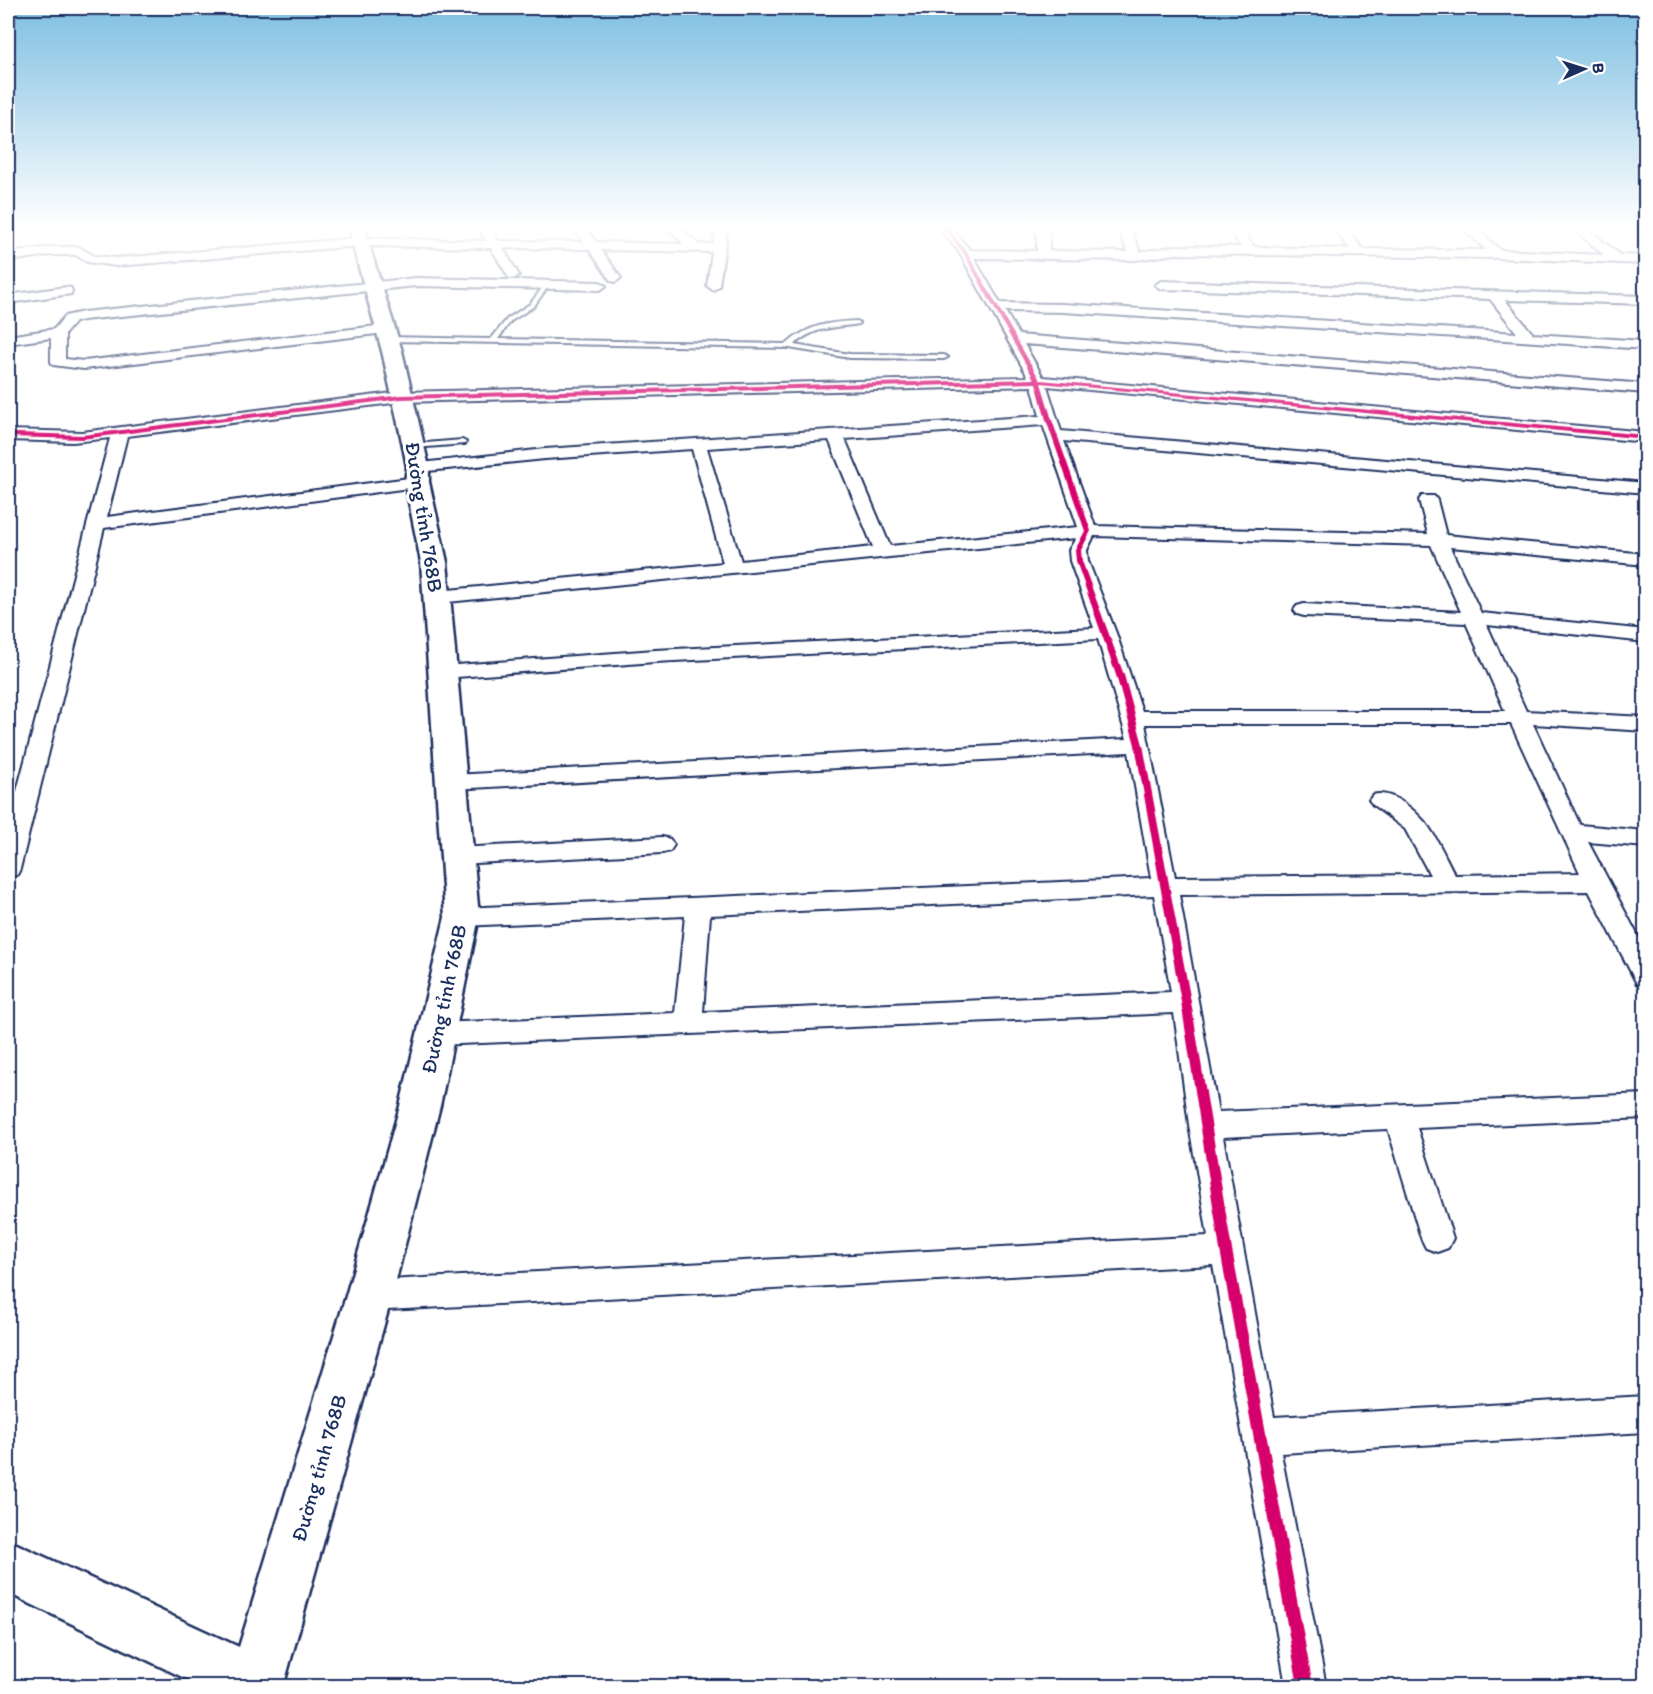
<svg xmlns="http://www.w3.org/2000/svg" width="1653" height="1694" font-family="Itim,sans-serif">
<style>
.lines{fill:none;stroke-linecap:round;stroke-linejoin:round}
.lane-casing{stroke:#1b2f5e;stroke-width:4}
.street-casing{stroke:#1b2f5e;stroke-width:4}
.secondary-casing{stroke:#1b2f5e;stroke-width:5}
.lane{fill:#fff;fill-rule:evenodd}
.street{fill:#fff;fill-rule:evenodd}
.secondary{fill:#fff;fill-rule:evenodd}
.cycleway-casing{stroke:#fff;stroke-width:4}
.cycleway{fill:#d6006c;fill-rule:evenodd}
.labels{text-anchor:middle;stroke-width:6;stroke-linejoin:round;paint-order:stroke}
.street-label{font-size:21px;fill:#1b2f5e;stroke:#fff}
</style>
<rect width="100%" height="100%" fill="#fff"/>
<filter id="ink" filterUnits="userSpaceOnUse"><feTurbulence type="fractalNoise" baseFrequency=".0167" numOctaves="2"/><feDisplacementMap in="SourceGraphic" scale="12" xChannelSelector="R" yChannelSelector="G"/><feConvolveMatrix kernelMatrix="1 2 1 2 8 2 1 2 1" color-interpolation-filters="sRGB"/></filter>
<g filter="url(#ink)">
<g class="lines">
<defs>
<path id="lane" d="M 546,283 L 549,285 L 534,306 L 511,321 L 498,339 L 787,344 C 808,325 830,322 857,321 L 859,322 L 859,324 C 834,328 815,326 794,345 L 850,354 L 944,355 L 948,357 L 944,359 L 850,358 L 789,348 L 388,341 L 385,339 L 388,337 L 491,339 L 507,319 L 530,304 Z
M 462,440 L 466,442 L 465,444 L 414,448 L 410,446 L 414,444 Z"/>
<path id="street" d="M 477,225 L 489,225 L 498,241 L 584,242 L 572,225 L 584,225 L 596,242 L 684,244 L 664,225 L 677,225 L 699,244 L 713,244 L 716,225 L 728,225 L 719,286 L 713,290 L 707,286 L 712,252 L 601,250 L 621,278 L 615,282 L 611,281 L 589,249 L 503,248 L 519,275 L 513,279 L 509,278 L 491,248 L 360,246 L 117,266 L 87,262 L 76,255 L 51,255 L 8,261 L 8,253 L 51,247 L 79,247 L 94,256 L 117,258 L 360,238 L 486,241 Z
M 937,225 L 949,225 L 970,250 L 1037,251 L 1037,234 L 1033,225 L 1045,225 L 1049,234 L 1049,251 L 1128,252 L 1117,225 L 1129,225 L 1140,252 L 1176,246 L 1241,247 L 1227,225 L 1239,225 L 1254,247 L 1350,249 L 1331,225 L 1343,225 L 1363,249 L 1486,250 L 1459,225 L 1472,225 L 1500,250 L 1604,255 L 1569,225 L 1583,225 L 1620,255 L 1646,256 L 1646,264 L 1497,258 L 1176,254 L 1136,260 L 974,258 L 1000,303 L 1063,304 L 1517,333 L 1490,299 L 1161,289 L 1155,285 L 1161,281 L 1646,296 L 1646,304 L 1505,300 L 1533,334 L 1646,341 L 1646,349 L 1063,312 L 1005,311 L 1019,335 L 1646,384 L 1646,393 L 1024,344 L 1043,377 L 1646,432 L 1646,442 L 1047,386 L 1061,431 L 1646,483 L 1646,493 L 1064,441 L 1095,526 L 1428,534 L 1419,500 L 1422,496 L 1434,496 L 1437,500 L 1446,535 L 1646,554 L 1646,565 L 1450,547 L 1481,613 L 1646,630 L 1646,642 L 1487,625 L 1526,711 L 1646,717 L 1646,731 L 1533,724 L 1580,825 L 1646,831 L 1646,847 L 1588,842 L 1646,951 L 1646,987 L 1637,984 L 1589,891 L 1179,895 L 1218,1112 L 1646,1094 L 1646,1118 L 1417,1128 L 1453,1238 L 1448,1248 L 1437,1252 L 1426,1248 L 1421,1238 L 1388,1129 L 1223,1137 L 1274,1417 L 1646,1396 L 1646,1432 L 1281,1453 L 1326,1686 L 1286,1686 L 1213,1265 L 369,1311 L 357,1307 L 353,1296 L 357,1285 L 369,1281 L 1208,1236 L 1189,1125 L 1174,1013 L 437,1045 L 427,1042 L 423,1034 L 427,1026 L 437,1023 L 675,1013 L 685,916 L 462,926 L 453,923 L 449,917 L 453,911 L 462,908 L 1151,878 L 1129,752 L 453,789 L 445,787 L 442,782 L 445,777 L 453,775 L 1127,739 L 1098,639 L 655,662 L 443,678 L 436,676 L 433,672 L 436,668 L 443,666 L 655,650 L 1094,628 L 1070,561 L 1069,550 L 1076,538 L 438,603 L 431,601 L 428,597 L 431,593 L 438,591 L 723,563 L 692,449 L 545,459 L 418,472 L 410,467 L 412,464 L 545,449 L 1040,416 L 1032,386 L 401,402 L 127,436 L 107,517 L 417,477 L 425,482 L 417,487 L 104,528 L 20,869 L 17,875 L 8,877 L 8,825 L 110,438 L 73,442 L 8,440 L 8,430 L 82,432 L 401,392 L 1028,377 L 959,252 ZM 1043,425 L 1078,527 L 890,546 L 845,439 ZM 829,440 L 873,547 L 741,561 L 707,448 ZM 1094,536 L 1431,545 L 1461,612 L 1304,604 L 1297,606 L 1294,610 L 1297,614 L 1304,616 L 1466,623 L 1505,711 L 1142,711 L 1116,633 L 1088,561 L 1087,550 ZM 1145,724 L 1511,724 L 1580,873 L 1455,875 C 1446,859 1434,830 1421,818 C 1410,806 1389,790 1373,795 L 1369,800 L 1373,805 L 1405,829 L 1430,875 L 1175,877 ZM 1154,895 L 1171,992 L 703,1012 L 710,915 Z
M 416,278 L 600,282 L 606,286 L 600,290 L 416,286 L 83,320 L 75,322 L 65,334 L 65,359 L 84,361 L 385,325 L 392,329 L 385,333 L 84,369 L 53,365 L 51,362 L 51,338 L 8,344 L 8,336 L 54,329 L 65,316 L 83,312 Z
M 66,287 L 71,288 L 72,291 L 71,294 L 8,303 L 8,295 Z
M 662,837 L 670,839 L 674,845 L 670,851 L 662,853 L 458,864 L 449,862 L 446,856 L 449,850 L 458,848 Z"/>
<path id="secondary" d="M 350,225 L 366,225 L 368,242 L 402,351 L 429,467 L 429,482 L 447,562 L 479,917 L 440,1106 L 392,1296 L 284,1684 L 283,1686 L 201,1686 L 8,1593 L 8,1540 L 239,1647 L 346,1296 L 400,1106 L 445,917 L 421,562 L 405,482 L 407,467 L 403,446 L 382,351 L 352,242 Z"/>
</defs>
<use href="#lane" class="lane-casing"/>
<use href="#street" class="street-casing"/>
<use href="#secondary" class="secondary-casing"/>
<use href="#lane" class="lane"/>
<use href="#street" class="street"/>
<use href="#secondary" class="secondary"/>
<defs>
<path id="cycleway" d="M 941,225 L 946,225 L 966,251 L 1040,380 L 1646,435 L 1646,439 L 1041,383 L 1052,420 L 1091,531 L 1081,550 L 1082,561 L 1124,675 L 1143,745 L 1191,1002 L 1232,1250 L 1313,1686 L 1298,1686 L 1220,1250 L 1181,1002 L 1135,745 L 1116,675 L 1076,561 L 1075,550 L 1085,531 L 1046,420 L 1036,383 L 401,399 L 82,439 L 8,437 L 8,433 L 17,433 L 82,435 L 401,395 L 1034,379 L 962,251 Z"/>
</defs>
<use href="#cycleway" class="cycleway-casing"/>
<use href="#cycleway" class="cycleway"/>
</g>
</g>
<linearGradient id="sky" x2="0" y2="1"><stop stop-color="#7dbee1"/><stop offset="0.49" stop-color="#fff"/><stop offset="1" stop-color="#fff" stop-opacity="0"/></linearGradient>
<rect width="1653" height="462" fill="url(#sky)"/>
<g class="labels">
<g class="street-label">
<text transform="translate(424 517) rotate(81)" y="7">Đường tỉnh 768B</text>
<text transform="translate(444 999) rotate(-78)" y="7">Đường tỉnh 768B</text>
<text transform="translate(319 1468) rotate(-74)" y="7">Đường tỉnh 768B</text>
</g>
</g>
<rect width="1653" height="1694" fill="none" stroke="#fff" stroke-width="30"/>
<rect x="15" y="15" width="1623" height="1664" fill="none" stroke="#1b2f5e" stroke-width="2" filter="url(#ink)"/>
<g transform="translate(1584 69) rotate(87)" stroke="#ffffff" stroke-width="4.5" paint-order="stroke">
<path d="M0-4.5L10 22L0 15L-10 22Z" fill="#1b2f5e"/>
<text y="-9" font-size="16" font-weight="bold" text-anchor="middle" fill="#1b2f5e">B</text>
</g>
</svg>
